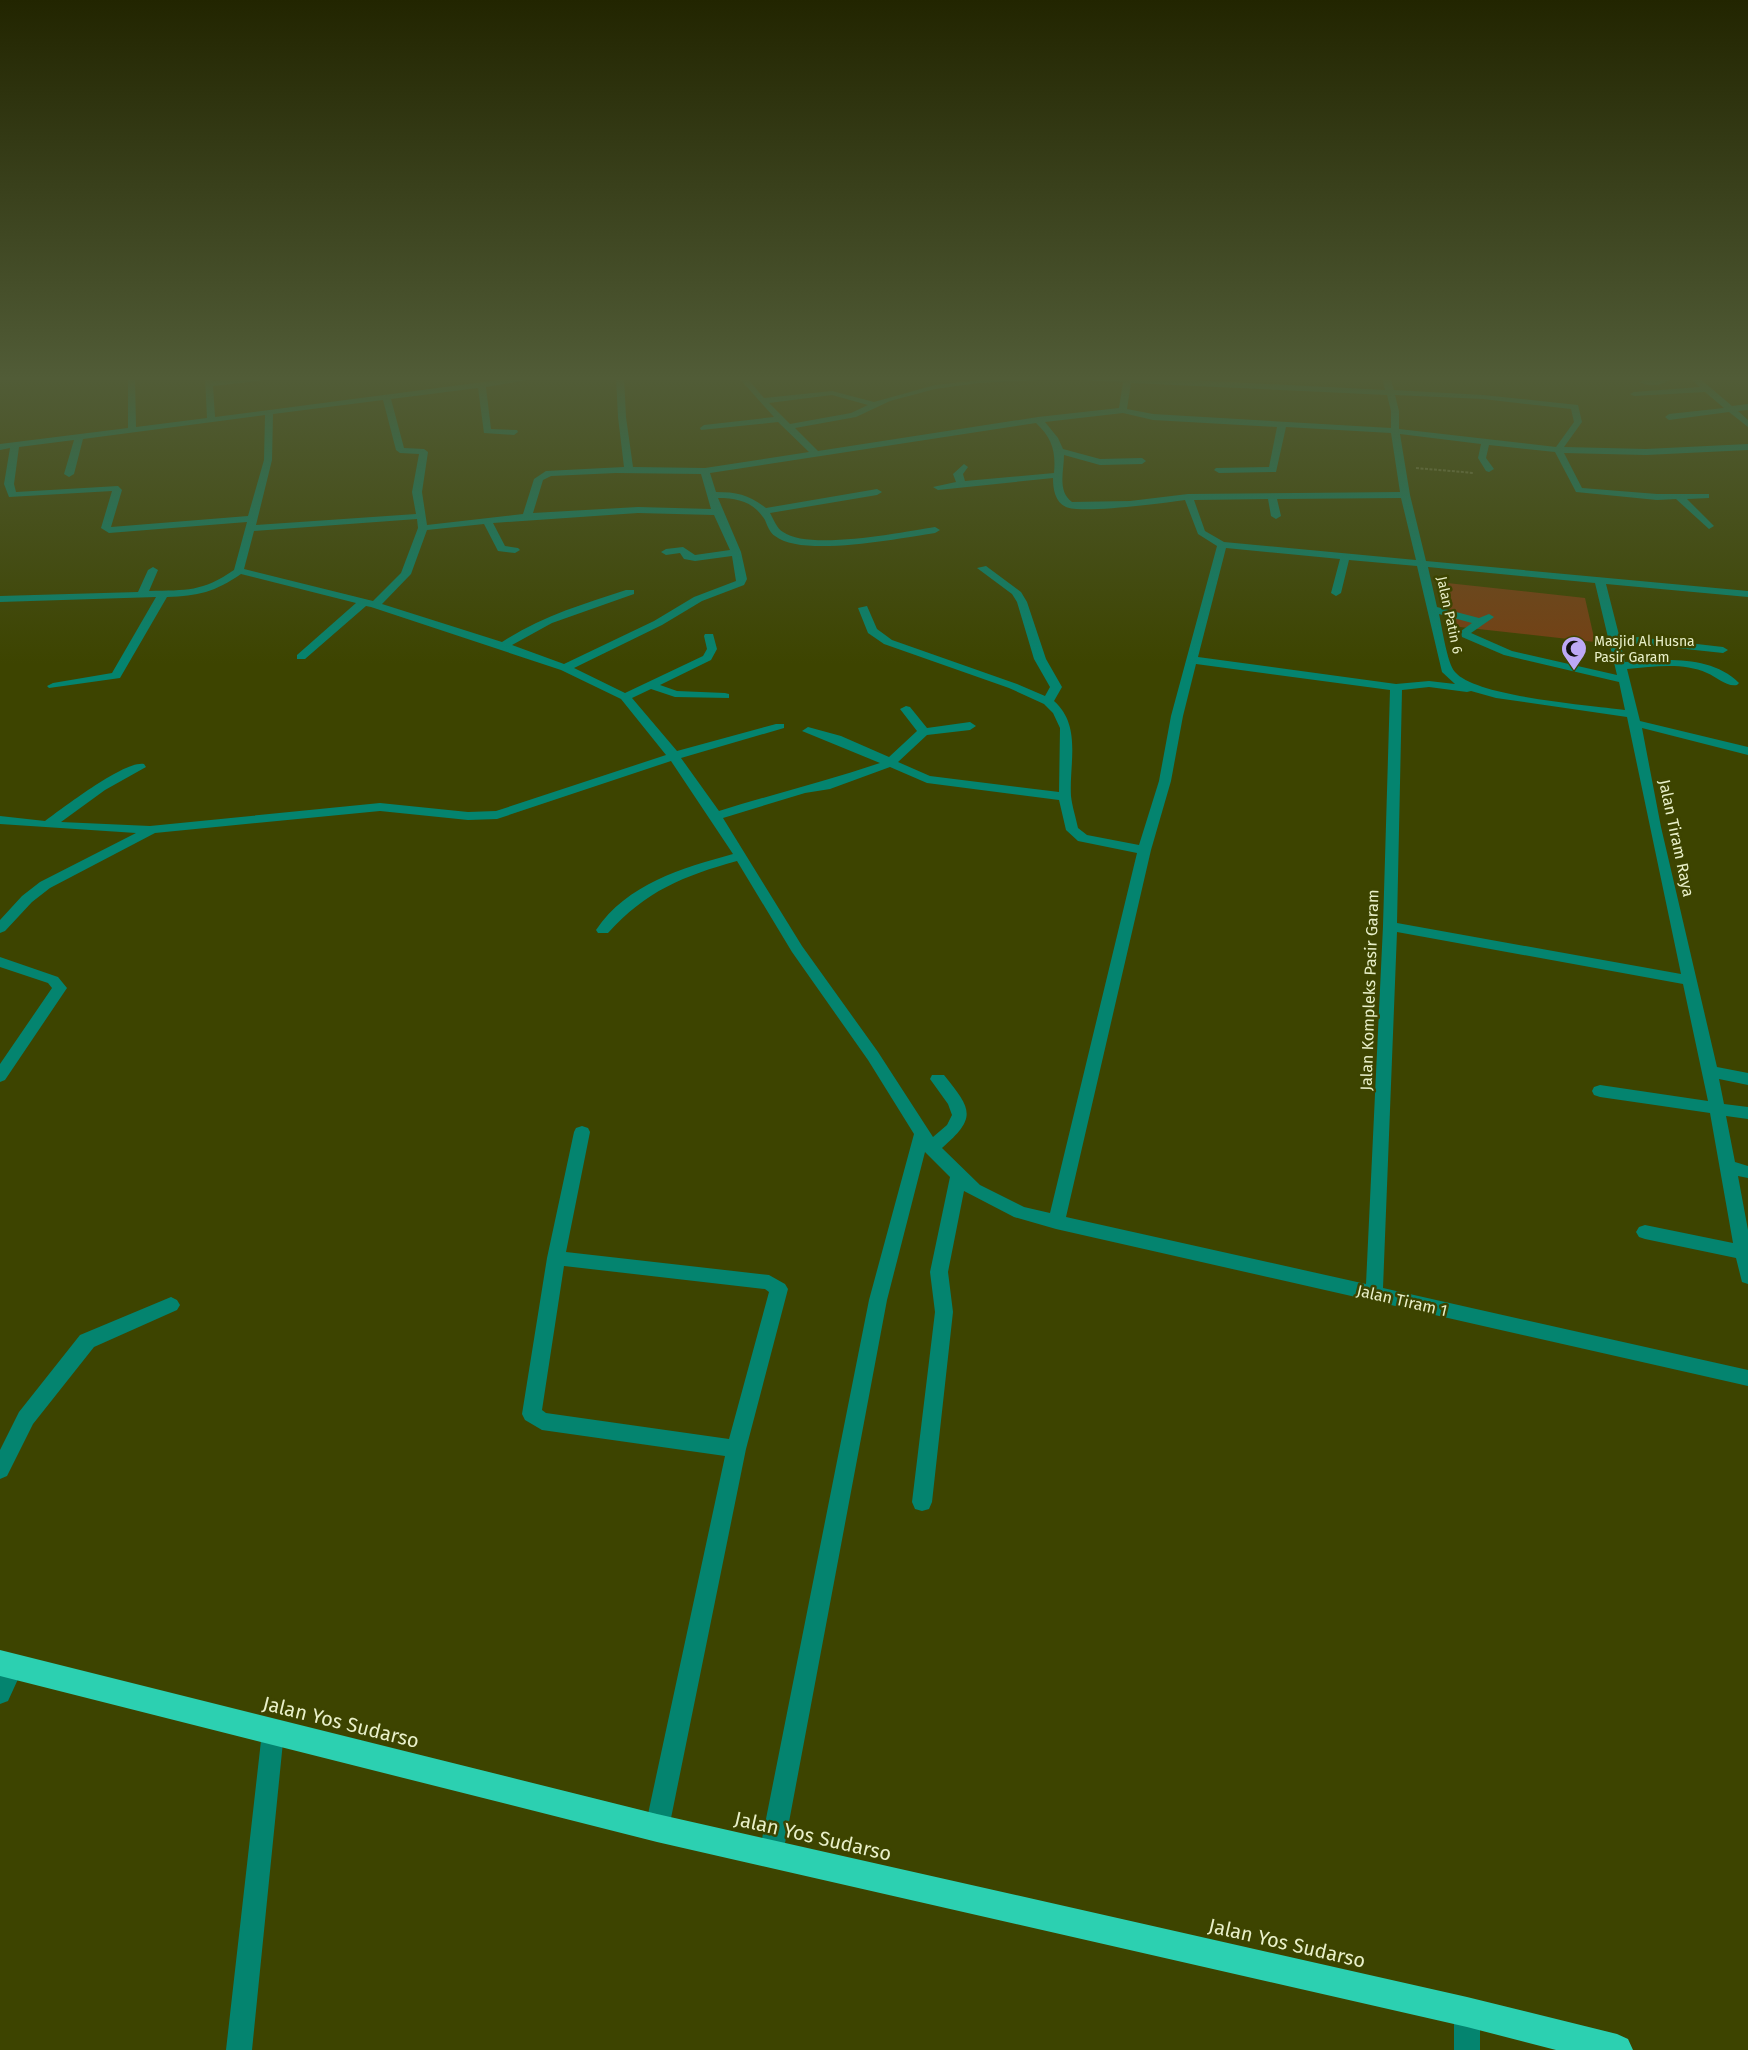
<svg xmlns="http://www.w3.org/2000/svg" width="1748" height="2050" font-family="'Fira Sans',sans-serif">
<style>
.green{fill:#754013}
.lines{fill:none;stroke-linecap:round;stroke-linejoin:round}
.path{stroke:#757c42;stroke-width:2;stroke-dasharray:3 1.5;stroke-linecap:butt}
.minor{fill:#04846f;fill-rule:evenodd}
.highway{fill:#2cd0b1;fill-rule:evenodd}
.labels{text-anchor:middle;stroke-width:5;stroke-linejoin:round;paint-order:stroke}
.far-street-label{font-size:14px;fill:#e9f0c9;stroke:#3d4400}
.far-poi-label{font-size:14px;fill:#e9f0c9;stroke:#3d4400;text-anchor:start}
.street-label{font-size:16px;fill:#e9f0c9;stroke:#3d4400}
.near-street-label{font-size:20px;fill:#e9f0c9;stroke:#3d4400}
</style>
<rect width="100%" height="100%" fill="#3d4400"/>
<path class="green" d="M 1447,583 L 1585,598 L 1595,642 L 1451,626 Z"/>
<g class="lines">
<path class="path" d="M 1416,468 L 1474,473"/>
<path class="minor" d="M 128,377 L 135,378 L 136,427 L 207,418 L 205,377 L 213,377 L 213,381 L 253,377 L 263,379 L 259,381 L 213,386 L 215,417 L 521,377 L 545,377 L 486,387 L 491,429 L 517,430 L 518,432 L 514,435 L 484,433 L 478,388 L 391,399 L 404,448 L 424,449 L 428,452 L 422,492 L 427,525 L 523,514 L 534,479 L 546,471 L 624,467 L 618,417 L 616,377 L 624,377 L 626,417 L 633,467 L 705,468 L 809,452 L 778,422 L 701,430 L 700,428 L 704,425 L 774,417 L 738,377 L 746,377 L 764,398 L 832,391 L 874,402 L 935,385 L 1006,377 L 1132,377 L 1385,390 L 1382,377 L 1390,377 L 1394,390 L 1483,395 L 1578,405 L 1582,422 L 1564,447 L 1646,449 L 1748,444 L 1748,450 L 1646,455 L 1564,453 L 1582,488 L 1657,494 L 1709,494 L 1709,498 L 1687,499 L 1714,526 L 1709,529 L 1676,499 L 1657,500 L 1576,492 L 1555,452 L 1489,445 L 1486,458 L 1494,469 L 1489,472 L 1486,471 L 1478,458 L 1481,444 L 1400,434 L 1410,495 L 1426,561 L 1748,591 L 1748,597 L 1606,584 L 1619,635 L 1723,647 L 1728,650 L 1723,653 L 1620,642 L 1625,662 C 1662,660 1710,654 1739,683 L 1737,685 C 1726,687 1717,677 1707,673 C 1682,662 1654,667 1627,669 L 1640,721 L 1748,747 L 1748,755 L 1642,728 L 1661,827 L 1717,1067 L 1748,1073 L 1748,1085 L 1719,1079 L 1724,1104 L 1748,1107 L 1748,1119 L 1726,1116 L 1735,1162 L 1748,1166 L 1748,1178 L 1738,1176 L 1748,1230 L 1748,1284 L 1742,1282 L 1736,1258 L 1645,1239 L 1639,1237 L 1636,1232 L 1639,1227 L 1645,1225 L 1733,1243 L 1710,1113 L 1600,1097 L 1594,1095 L 1592,1091 L 1594,1087 L 1600,1085 L 1708,1101 L 1683,984 L 1397,932 L 1383,1288 L 1748,1370 L 1748,1386 L 1056,1229 L 1014,1217 L 964,1191 L 948,1272 L 953,1312 L 932,1502 L 929,1509 L 922,1511 L 915,1509 L 912,1502 L 935,1312 L 930,1272 L 950,1177 L 925,1152 L 887,1300 L 783,1854 L 779,1862 L 771,1866 L 763,1862 L 759,1854 L 869,1300 L 914,1134 L 868,1060 L 792,952 L 737,861 C 683,876 646,891 608,933 L 598,933 L 596,930 C 627,884 682,868 733,854 L 671,761 L 497,819 L 468,820 L 380,811 L 155,833 L 50,888 L 32,902 L 5,931 L 0,933 L 0,920 L 22,896 L 40,882 L 136,833 L 0,824 L 0,816 L 45,821 C 63,808 125,760 144,764 L 146,767 L 105,790 L 61,822 L 150,826 L 380,803 L 468,812 L 496,811 L 666,755 L 621,699 L 561,670 L 371,607 L 366,606 L 305,659 L 297,659 L 297,655 L 356,603 L 241,574 C 215,592 198,596 167,597 L 120,678 L 49,688 L 47,686 L 53,683 L 112,673 L 156,597 L 0,602 L 0,596 L 138,592 L 148,570 L 153,567 L 158,570 L 149,591 C 187,590 202,592 234,570 L 247,522 L 109,533 L 101,528 L 112,491 L 9,497 L 4,484 L 10,448 L 0,450 L 0,444 L 128,428 ZM 1058,379 L 1123,382 L 1119,408 L 1038,417 L 818,451 L 795,428 L 856,417 L 890,401 L 935,389 L 979,383 ZM 1131,383 L 1387,395 L 1391,411 L 1391,428 L 1153,414 L 1127,409 ZM 832,395 L 868,405 L 851,413 L 790,424 L 769,403 ZM 1395,395 L 1483,399 L 1571,409 L 1574,422 L 1556,447 L 1399,429 L 1399,411 ZM 383,400 L 396,450 L 400,453 L 419,454 L 412,492 L 416,514 L 256,525 L 272,460 L 273,414 ZM 1123,413 L 1153,420 L 1277,427 L 1269,467 L 1216,468 L 1214,470 L 1219,473 L 1276,472 L 1286,427 L 1391,433 L 1400,492 L 1188,494 L 1130,501 L 1072,502 C 1057,491 1064,471 1064,455 L 1100,465 L 1142,464 L 1146,461 L 1142,458 L 1100,459 L 1063,449 L 1058,438 L 1045,422 ZM 265,415 L 264,460 L 248,516 L 111,527 L 122,490 L 118,486 L 16,492 L 14,484 L 19,447 L 74,440 L 64,474 L 69,477 L 74,474 L 83,439 ZM 1036,423 C 1052,438 1056,451 1054,473 L 965,481 L 963,474 L 968,467 L 964,464 L 953,474 L 956,482 L 933,487 L 938,490 L 1053,478 C 1053,489 1055,502 1066,507 C 1081,514 1164,503 1185,500 L 1198,534 L 1217,546 L 1171,716 L 1159,781 L 1139,845 L 1087,835 L 1078,828 C 1076,818 1072,806 1071,796 C 1069,763 1082,726 1054,701 L 1062,687 L 1046,659 L 1027,602 L 1021,592 L 986,566 L 977,568 L 1012,594 L 1017,602 L 1034,659 L 1050,687 L 1045,696 L 1017,684 L 892,640 L 877,629 L 867,606 L 858,608 L 868,633 L 884,644 L 1009,688 L 1044,704 L 1053,713 L 1060,728 L 1059,792 L 930,776 L 898,762 L 927,735 L 970,730 L 976,726 L 970,722 L 927,728 L 910,707 L 906,706 L 900,709 L 917,731 L 889,757 L 841,736 L 808,727 L 802,731 L 880,763 C 827,781 773,794 719,811 L 681,758 L 784,728 L 784,724 L 776,724 L 677,751 L 632,698 L 651,689 L 675,697 L 729,698 L 729,694 L 725,693 L 677,691 L 660,685 L 711,660 L 717,649 L 713,634 L 705,634 L 704,636 L 707,649 L 703,656 L 625,693 L 574,668 L 662,625 L 702,601 L 744,585 L 747,579 L 741,552 L 718,498 C 738,498 754,502 765,520 C 767,525 770,533 775,536 C 802,558 901,538 935,533 L 940,530 L 935,527 C 903,532 809,551 783,532 C 777,529 773,518 770,513 L 877,495 L 882,492 L 877,489 L 766,508 C 749,495 737,492 716,492 L 710,473 ZM 616,473 L 701,474 L 711,509 L 638,507 L 533,513 L 543,480 L 551,476 ZM 1401,498 L 1416,560 L 1224,542 L 1205,531 L 1194,500 L 1268,499 L 1271,516 L 1276,519 L 1281,516 L 1277,499 ZM 638,513 L 714,515 L 730,550 L 695,555 L 683,547 L 666,549 L 661,552 L 666,555 L 680,553 L 684,559 L 695,561 L 732,556 L 736,581 L 694,597 L 654,621 L 564,664 L 512,645 L 552,623 L 634,594 L 634,590 L 626,590 C 583,604 540,617 502,642 L 382,604 L 411,574 L 427,530 L 484,524 L 498,551 L 515,553 L 520,550 L 518,548 L 505,546 L 493,523 ZM 417,519 L 418,528 L 401,573 L 373,601 L 244,569 L 254,531 ZM 1226,548 L 1340,559 L 1331,593 L 1336,596 L 1341,593 L 1349,560 L 1417,566 L 1442,672 L 1455,684 L 1429,681 L 1396,684 L 1198,657 ZM 1428,567 L 1595,583 L 1617,675 L 1512,651 L 1471,633 L 1494,617 L 1489,614 L 1479,618 L 1437,607 ZM 1439,614 L 1472,623 L 1461,631 L 1462,637 L 1504,655 L 1619,682 L 1625,710 C 1590,705 1476,697 1455,672 C 1447,663 1442,627 1439,614 ZM 1196,664 L 1390,690 L 1383,926 L 1366,1284 L 1066,1217 L 1151,850 L 1171,781 L 1183,716 ZM 1429,687 L 1467,692 L 1471,691 L 1496,698 L 1627,717 L 1681,974 L 1397,923 L 1402,690 ZM 890,767 L 927,783 L 1059,800 L 1066,830 L 1078,841 L 1137,853 L 1050,1213 L 1024,1207 L 980,1185 L 942,1148 C 978,1117 971,1109 944,1075 L 932,1075 L 930,1079 L 948,1104 L 952,1115 L 947,1125 L 933,1137 L 878,1052 L 802,946 L 723,818 L 805,793 L 830,789 Z
M 1672,377 C 1666,386 1648,387 1639,382 L 1643,380 Z
M 1689,377 L 1698,377 L 1732,406 L 1748,404 L 1748,410 L 1738,411 L 1748,420 L 1748,427 L 1729,412 L 1669,420 L 1665,417 L 1669,414 L 1724,408 L 1705,392 L 1634,396 L 1630,394 L 1634,392 L 1700,387 Z
M 0,957 L 58,977 L 67,988 L 5,1080 L 0,1082 L 0,1064 L 52,988 L 48,983 L 0,967 Z
M 582,1126 L 588,1128 L 590,1132 L 566,1252 L 769,1275 L 785,1284 L 788,1289 L 746,1449 L 669,1828 L 665,1836 L 657,1840 L 649,1836 L 645,1828 L 725,1456 L 542,1430 L 525,1420 L 522,1414 L 547,1258 L 574,1132 L 576,1128 ZM 564,1266 L 765,1289 L 769,1292 L 729,1439 L 546,1413 L 542,1410 Z
M 171,1297 L 177,1300 L 180,1305 L 177,1310 L 94,1347 L 33,1424 L 7,1476 L 0,1479 L 0,1450 L 19,1412 L 80,1335 Z
M 13,1655 L 21,1658 L 24,1666 L 8,1701 L 0,1704 L 0,1669 L 5,1658 Z
M 273,1721 L 281,1724 L 284,1732 L 252,2050 L 226,2050 L 262,1732 L 265,1724 Z
M 1467,1999 L 1476,2003 L 1480,2012 L 1480,2050 L 1454,2050 L 1454,2012 L 1458,2003 Z"/>
<path class="highway" d="M 0,1650 L 657,1814 L 1467,1997 L 1617,2034 L 1628,2039 L 1633,2050 L 1556,2050 L 1467,2027 L 657,1842 L 0,1676 Z"/>
</g>
<linearGradient id="sky" x2="0" y2="1"><stop stop-color="#222500"/><stop offset="0.57" stop-color="#515c37"/><stop offset="1" stop-color="#515c37" stop-opacity="0"/></linearGradient>
<rect width="1748" height="664" fill="url(#sky)"/>
<defs>
<symbol id="mosque-pin" viewBox="-11 -11 22 30"><path d="M0 17L-7.5 6A9.5 9.5 0 1 1 7.5 6Z" fill="#bda9f5" stroke="#3d4400"/><path d="M3.5-4.9A6 6 0 1 0 3.5 4.9A5 5 0 1 1 3.5-4.9Z" fill="#111"/></symbol>
</defs>
<g fill-rule="evenodd">
<use href="#mosque-pin" x="1559" y="634" width="30" height="40"/>
</g>
<g class="labels">
<g class="far-street-label">
<text transform="translate(1450 615) rotate(78)" y="5">Jalan Patin 6</text>
</g>
<g class="far-poi-label">
<text x="1594" y="646">Masjid Al Husna<tspan x="1594" dy="16">Pasir Garam</tspan></text>
</g>
<g class="street-label">
<text transform="translate(1677 838) rotate(78)" y="6">Jalan Tiram Raya</text>
<text transform="translate(1369 990) rotate(-88)" y="6">Jalan Kompleks Pasir Garam</text>
<text transform="translate(1402 1300) rotate(13)" y="6">Jalan Tiram 1</text>
</g>
<g class="near-street-label">
<text transform="translate(341 1722) rotate(14)" y="7">Jalan Yos Sudarso</text>
<text transform="translate(813 1836) rotate(13)" y="7">Jalan Yos Sudarso</text>
<text transform="translate(1287 1943) rotate(13)" y="7">Jalan Yos Sudarso</text>
</g>
</g>
</svg>
